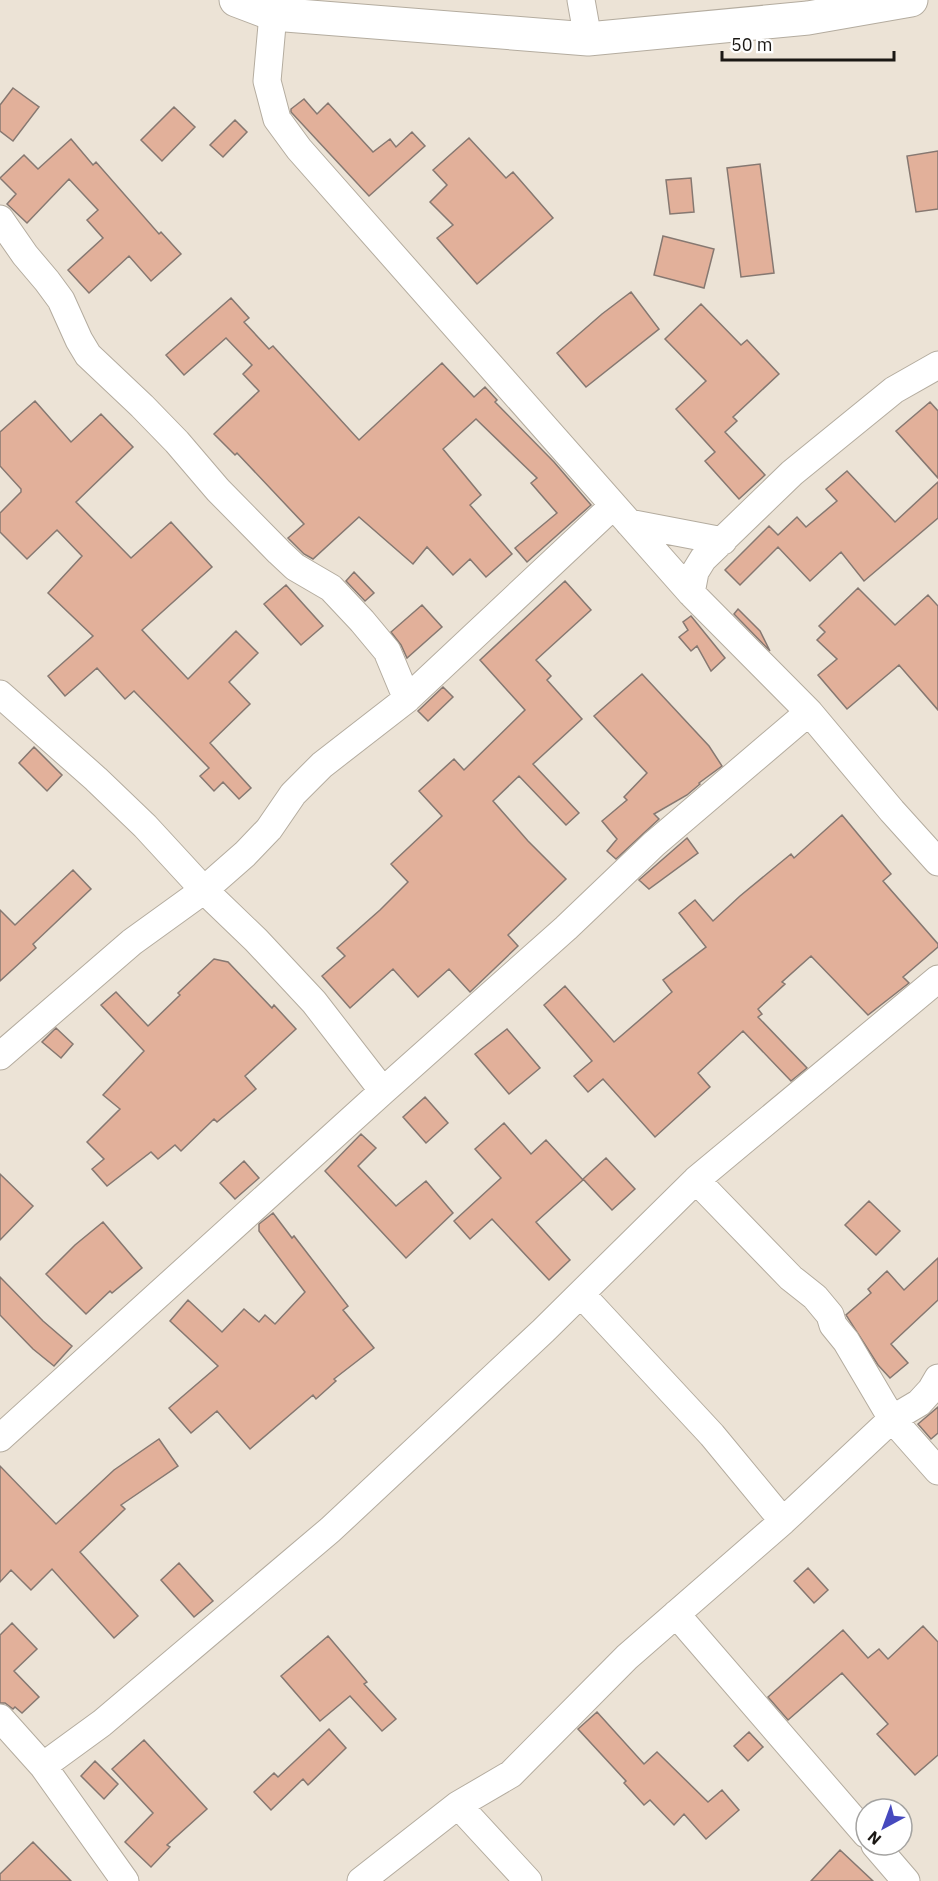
<svg xmlns="http://www.w3.org/2000/svg" width="938" height="1881" font-family="'IBM Plex Sans',sans-serif">
<style>
.building{fill:#e2b09a;stroke:#867871;stroke-width:1.5}
.lines{fill:none;stroke-linecap:round;stroke-linejoin:round}
.minor-casing{stroke:#b4ac9f;stroke-width:29}
.secondary-casing{stroke:#b4ac9f;stroke-width:35}
.minor{stroke:#fff;stroke-width:27}
.secondary{stroke:#fff;stroke-width:33}
</style>
<rect width="100%" height="100%" fill="#ece3d6"/>
<path class="building" d="M 13,88 L 39,107 L 13,141 L 0,131 L 0,105 Z
M 304,99 L 317,114 L 328,103 L 373,152 L 390,139 L 396,147 L 412,132 L 425,146 L 369,196 L 291,112 L 291,109 Z
M 174,107 L 195,127 L 162,161 L 141,140 Z
M 235,120 L 247,132 L 223,157 L 210,145 Z
M 469,138 L 506,178 L 513,172 L 553,218 L 477,284 L 437,238 L 453,225 L 430,202 L 447,185 L 433,170 Z
M 71,139 L 93,165 L 96,162 L 159,234 L 161,232 L 181,254 L 151,281 L 129,256 L 89,293 L 68,270 L 103,238 L 87,220 L 98,210 L 69,179 L 27,223 L 7,204 L 16,194 L 0,178 L 24,155 L 38,169 Z
M 938,151 L 938,209 L 916,212 L 907,156 Z
M 760,164 L 774,273 L 741,277 L 727,168 Z
M 691,178 L 694,212 L 670,214 L 666,180 Z
M 663,236 L 714,249 L 704,288 L 654,275 Z
M 631,292 L 659,329 L 586,387 L 557,353 L 602,314 Z
M 231,298 L 249,318 L 244,322 L 269,349 L 273,346 L 359,440 L 442,363 L 474,397 L 485,387 L 497,400 L 495,402 L 554,462 L 591,505 L 527,562 L 515,548 L 557,513 L 531,483 L 537,478 L 476,419 L 443,449 L 481,495 L 470,505 L 512,554 L 486,577 L 470,559 L 453,575 L 427,547 L 413,564 L 359,517 L 313,559 L 304,554 L 288,538 L 304,524 L 237,453 L 235,455 L 214,434 L 259,391 L 243,374 L 252,365 L 226,338 L 184,375 L 166,355 Z
M 701,304 L 741,345 L 747,340 L 779,374 L 733,417 L 737,421 L 725,432 L 765,475 L 739,499 L 705,461 L 715,452 L 676,409 L 706,381 L 665,339 Z
M 35,401 L 71,442 L 101,414 L 133,447 L 76,502 L 131,558 L 171,522 L 212,567 L 142,630 L 188,679 L 236,631 L 258,653 L 229,682 L 250,704 L 210,743 L 251,788 L 239,799 L 223,782 L 214,791 L 200,776 L 209,768 L 134,691 L 125,699 L 97,668 L 65,696 L 48,676 L 93,636 L 48,593 L 82,556 L 57,530 L 27,559 L 0,532 L 0,513 L 21,492 L 21,489 L 0,466 L 0,432 Z
M 930,402 L 938,411 L 938,478 L 896,431 Z
M 847,471 L 895,522 L 938,482 L 938,518 L 864,581 L 841,552 L 810,581 L 778,547 L 740,585 L 725,570 L 769,526 L 778,535 L 797,517 L 806,527 L 837,501 L 826,489 Z
M 354,572 L 374,593 L 365,601 L 346,581 Z
M 565,581 L 591,610 L 536,660 L 551,676 L 547,680 L 582,719 L 533,764 L 579,813 L 566,825 L 519,776 L 493,801 L 528,841 L 566,879 L 508,935 L 518,946 L 470,992 L 449,969 L 418,997 L 393,969 L 350,1008 L 322,976 L 345,956 L 337,948 L 380,910 L 408,882 L 391,864 L 442,816 L 419,791 L 454,759 L 464,770 L 525,710 L 480,660 Z
M 286,585 L 323,626 L 301,645 L 264,604 Z
M 858,588 L 895,625 L 928,595 L 938,606 L 938,710 L 899,665 L 847,709 L 818,675 L 837,659 L 817,640 L 825,632 L 819,626 Z
M 422,605 L 442,627 L 407,658 L 401,645 L 391,632 Z
M 738,609 L 760,631 L 770,651 L 734,614 Z
M 691,616 L 725,658 L 711,671 L 697,646 L 691,651 L 679,637 L 688,630 L 683,622 Z
M 642,674 L 709,746 L 722,766 L 699,783 L 700,784 L 687,795 L 654,814 L 659,819 L 616,859 L 607,851 L 617,839 L 602,821 L 627,800 L 624,797 L 647,773 L 594,716 Z
M 443,687 L 453,697 L 428,721 L 418,711 Z
M 34,747 L 62,775 L 47,791 L 19,763 Z
M 842,815 L 891,874 L 883,881 L 938,944 L 938,947 L 903,977 L 909,983 L 868,1015 L 811,956 L 782,982 L 785,984 L 758,1009 L 762,1014 L 758,1017 L 807,1068 L 791,1081 L 743,1031 L 698,1073 L 710,1087 L 655,1137 L 603,1079 L 588,1092 L 574,1076 L 592,1061 L 544,1005 L 565,986 L 614,1042 L 672,992 L 663,980 L 706,947 L 679,913 L 695,900 L 713,921 L 740,896 L 791,854 L 794,858 Z
M 687,838 L 698,853 L 649,889 L 639,880 Z
M 73,870 L 91,889 L 33,944 L 36,948 L 0,981 L 0,910 L 15,925 Z
M 214,959 L 228,962 L 272,1008 L 274,1005 L 296,1029 L 245,1076 L 256,1089 L 217,1122 L 214,1119 L 181,1151 L 175,1145 L 158,1159 L 151,1152 L 107,1186 L 92,1169 L 104,1159 L 87,1142 L 120,1109 L 103,1095 L 144,1051 L 101,1005 L 116,992 L 148,1026 L 180,995 L 178,993 Z
M 56,1028 L 73,1044 L 61,1058 L 42,1042 Z
M 507,1029 L 540,1068 L 509,1094 L 475,1054 Z
M 425,1097 L 448,1123 L 426,1143 L 403,1117 Z
M 504,1123 L 531,1154 L 546,1140 L 583,1180 L 536,1222 L 570,1260 L 549,1280 L 492,1219 L 470,1239 L 454,1221 L 501,1178 L 475,1149 Z
M 361,1134 L 376,1148 L 358,1166 L 396,1206 L 426,1181 L 453,1213 L 406,1258 L 325,1171 Z
M 606,1158 L 635,1189 L 612,1210 L 583,1179 Z
M 244,1161 L 259,1178 L 235,1199 L 220,1183 Z
M 0,1174 L 33,1206 L 0,1240 Z
M 869,1201 L 900,1231 L 876,1255 L 845,1225 Z
M 273,1213 L 292,1238 L 294,1236 L 348,1306 L 343,1310 L 374,1348 L 334,1379 L 336,1381 L 316,1399 L 313,1395 L 250,1449 L 217,1411 L 191,1433 L 169,1408 L 218,1366 L 170,1321 L 188,1300 L 222,1332 L 244,1309 L 259,1322 L 265,1315 L 275,1324 L 305,1292 L 259,1231 L 259,1224 Z
M 103,1222 L 142,1268 L 112,1293 L 110,1291 L 86,1314 L 46,1274 L 75,1245 Z
M 938,1258 L 938,1300 L 891,1344 L 908,1363 L 890,1378 L 878,1365 L 846,1315 L 871,1293 L 868,1289 L 887,1271 L 904,1290 Z
M 0,1277 L 43,1321 L 72,1346 L 54,1366 L 33,1349 L 0,1315 Z
M 938,1407 L 938,1433 L 931,1439 L 918,1424 Z
M 159,1439 L 178,1466 L 121,1505 L 125,1509 L 80,1552 L 138,1616 L 114,1638 L 52,1569 L 31,1590 L 11,1570 L 0,1582 L 0,1466 L 56,1524 L 114,1470 Z
M 179,1563 L 213,1601 L 194,1617 L 161,1580 Z
M 808,1568 L 828,1590 L 814,1603 L 794,1581 Z
M 12,1623 L 37,1649 L 14,1671 L 39,1697 L 22,1713 L 15,1707 L 13,1709 L 5,1703 L 0,1703 L 0,1635 Z
M 923,1626 L 938,1642 L 938,1755 L 915,1775 L 877,1734 L 888,1724 L 842,1673 L 788,1720 L 768,1697 L 843,1630 L 868,1658 L 879,1649 L 888,1659 Z
M 328,1636 L 367,1682 L 364,1684 L 396,1719 L 382,1731 L 350,1696 L 320,1721 L 281,1676 Z
M 597,1712 L 644,1764 L 657,1752 L 708,1802 L 722,1790 L 739,1810 L 706,1839 L 684,1814 L 674,1825 L 650,1800 L 644,1805 L 624,1783 L 626,1781 L 578,1729 Z
M 329,1729 L 346,1748 L 308,1785 L 303,1779 L 271,1810 L 254,1792 L 274,1773 L 278,1777 Z
M 749,1732 L 763,1747 L 748,1761 L 734,1746 Z
M 144,1740 L 207,1809 L 167,1845 L 170,1847 L 151,1867 L 125,1842 L 153,1813 L 112,1769 Z
M 95,1761 L 118,1784 L 104,1799 L 81,1776 Z
M 33,1842 L 71,1881 L 0,1881 L 0,1874 Z
M 840,1850 L 873,1881 L 811,1881 Z"/>
<g class="lines">
<defs>
<path id="minor" d="M 581,0 L 588,39
M 273,14 L 267,81 L 277,119 L 299,149 L 691,593 L 809,712 L 892,811 L 938,862
M 0,219 L 25,255 L 47,281 L 61,300 L 79,340 L 88,355 L 142,406 L 177,442 L 218,490 L 279,552 L 295,567 L 331,588 L 362,621 L 387,651 L 407,699
M 629,523 L 723,541
M 691,593 L 695,572 L 703,559 L 792,473 L 894,390 L 938,365
M 0,694 L 96,779 L 145,826 L 204,890 L 256,940 L 314,1002 L 383,1091
M 0,1056 L 132,942 L 204,890 L 245,854 L 269,829 L 293,794 L 322,765 L 407,699 L 613,506
M 696,1180 L 791,1278 L 815,1297 L 830,1315 L 833,1325 L 846,1341 L 892,1419 L 938,1471
M 581,1294 L 712,1435 L 783,1521
M 0,1438 L 383,1091 L 566,928 L 654,844 L 809,712
M 676,1614 L 866,1834
M 0,1718 L 43,1766 L 125,1881
M 43,1766 L 102,1723 L 330,1530 L 543,1331 L 696,1180 L 938,979
M 458,1805 L 528,1881
M 875,1845 L 906,1881
M 361,1881 L 458,1805 L 511,1774 L 627,1657 L 783,1521 L 892,1419 L 919,1403 L 931,1390 L 938,1378"/>
<path id="secondary" d="M 236,0 L 273,14 L 588,39 L 808,18 L 911,0"/>
</defs>
<use href="#minor" class="minor-casing"/>
<use href="#secondary" class="secondary-casing"/>
<use href="#minor" class="minor"/>
<use href="#secondary" class="secondary"/>
</g>
<g transform="translate(884 1827) rotate(221)"><circle r="28" fill="#ffffff" stroke="#a4a3a1" stroke-width="1.5"/>
<path d="M0-4.5L10 22L0 15L-10 22Z" fill="#4649be"/>
<text y="-9" font-size="16" font-weight="bold" text-anchor="middle" fill="#1b1814">N</text>
</g>
<path d="M722 51v9h172v-9" fill="none" stroke="#1b1814" stroke-width="3"/>
<text x="731" y="51" font-size="18" fill="#1b1814" stroke="#ffffff" stroke-width="4.5" paint-order="stroke">50 m</text>
</svg>
